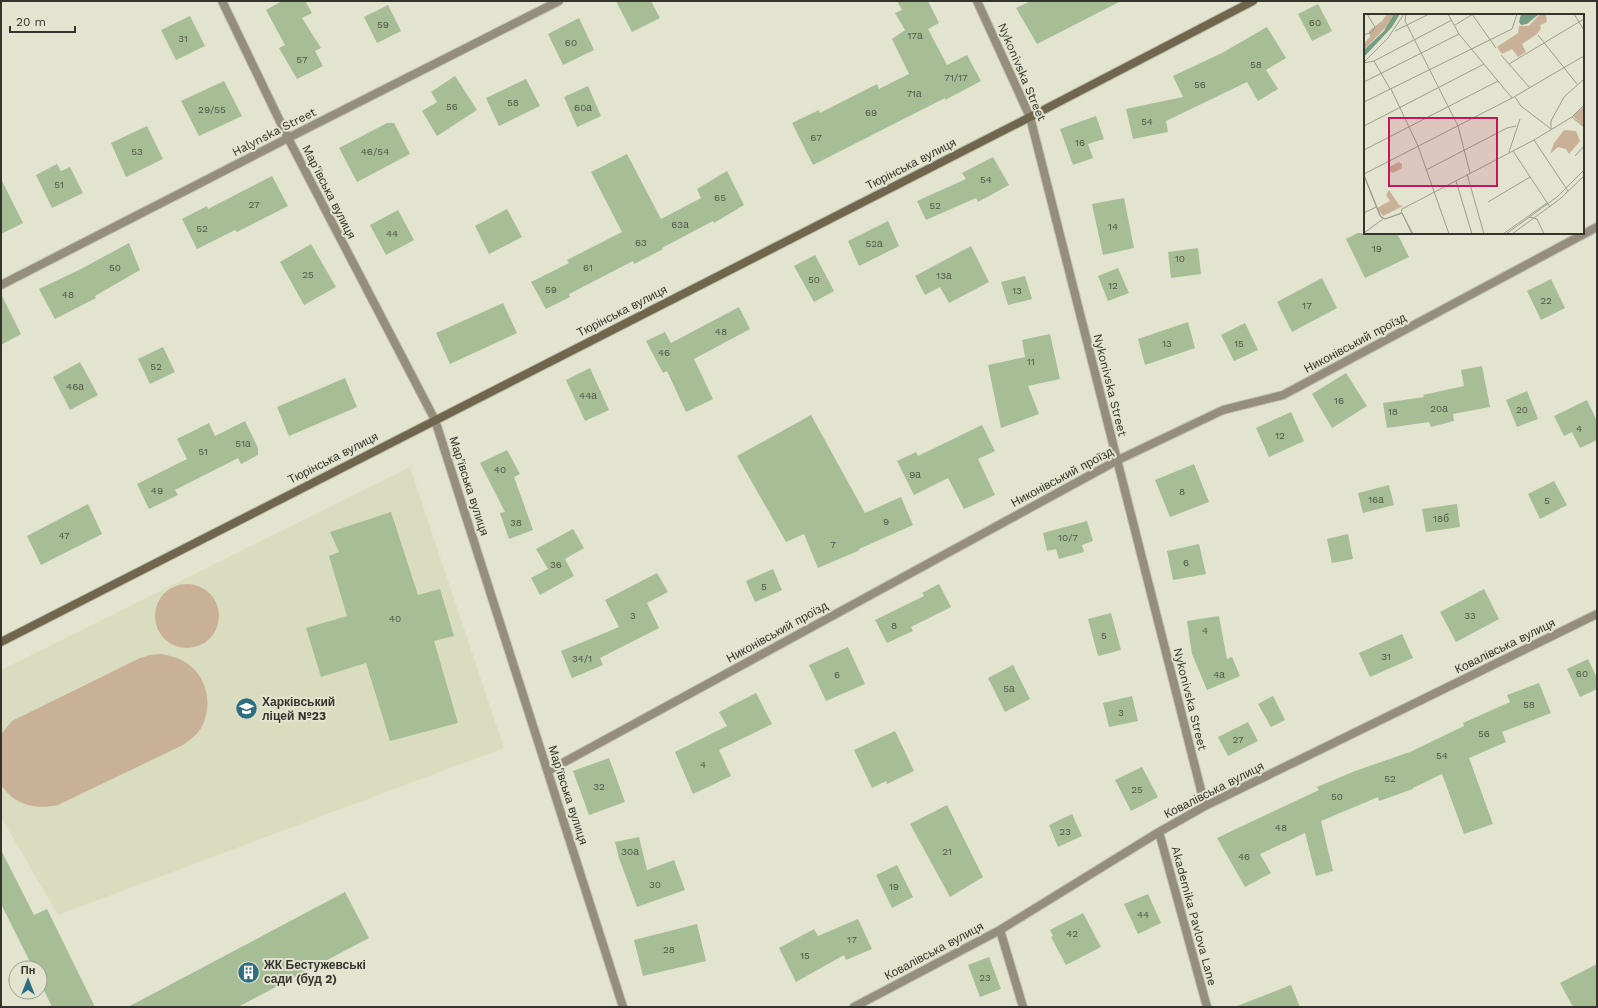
<svg xmlns="http://www.w3.org/2000/svg" width="1598" height="1008" font-family="'Work Sans',sans-serif">
<style>
.built{fill:#dadcbf}
.green{fill:#c9b198}
.building{fill:#a6bd96}
.lines{fill:none;stroke-linecap:round;stroke-linejoin:round}
.street-casing{stroke:#bfc1ae;stroke-width:10}
.secondary-casing{stroke:#bfc1ae;stroke-width:10}
.street{stroke:#958e7d;stroke-width:8}
.secondary{stroke:#70664d;stroke-width:8}
.labels{text-anchor:middle;stroke-width:4;stroke-linejoin:round;paint-order:stroke}
.number-label{font-size:10px;fill:#505646}
.street-label{font-size:12px;fill:#34342c;stroke:#e2e4cf}
.poi-label{font-size:12px;font-weight:bold;fill:#34342c;stroke:#e2e4cf;text-anchor:start}
.inset-road{fill:none;stroke:#9c9e8e;stroke-width:1}
.view{fill:#c2185b;fill-opacity:0.15;stroke:#c2185b;stroke-width:2}
.inset-edge{fill:none;stroke:#34342c;stroke-width:2}
</style>
<rect width="100%" height="100%" fill="#e2e4cf"/>
<path class="built" d="M 410,467 L 504,748 L 58,915 L 1,817 L 1,670 Z"/>
<path class="green" d="M155 616a32 32 0 1 1 64 0a32 32 0 1 1-64 0Z
M 161,654 C 171,656 180,658 188,664 C 208,678 213,707 201,728 C 197,735 190,740 183,745 L 58,805 C 36,810 13,805 1,784 L 1,734 L 12,721 L 140,658 L 150,655 Z"/>
<path class="building" d="M 282,1 L 305,1 L 312,13 L 302,18 L 321,48 L 315,51 L 323,66 L 297,79 L 279,48 L 285,45 L 266,10 Z
M 616,1 L 651,1 L 660,18 L 632,32 Z
M 897,1 L 928,1 L 939,23 L 928,29 L 947,65 L 967,55 L 981,81 L 945,100 L 945,98 L 813,165 L 792,123 L 819,110 L 820,113 L 877,84 L 879,89 L 909,74 L 892,39 L 905,30 L 895,13 L 902,10 Z
M 1031,1 L 1121,1 L 1037,44 L 1016,8 Z
M 1318,4 L 1332,31 L 1312,41 L 1298,14 Z
M 388,5 L 401,31 L 377,43 L 364,17 Z
M 190,16 L 205,46 L 176,60 L 161,30 Z
M 579,18 L 594,50 L 563,65 L 548,34 Z
M 1267,27 L 1286,58 L 1266,70 L 1278,89 L 1258,101 L 1247,82 L 1166,121 L 1168,132 L 1133,139 L 1126,109 L 1183,97 L 1173,76 L 1222,53 Z
M 455,76 L 477,110 L 437,136 L 422,111 L 437,102 L 431,92 Z
M 526,79 L 540,106 L 499,126 L 486,98 Z
M 224,81 L 242,116 L 199,136 L 181,101 Z
M 588,86 L 601,116 L 577,127 L 564,97 Z
M 1096,116 L 1104,139 L 1088,144 L 1093,158 L 1073,165 L 1060,129 Z
M 387,123 L 394,123 L 410,154 L 357,182 L 339,148 Z
M 147,126 L 163,159 L 126,177 L 111,143 Z
M 627,154 L 661,219 L 701,198 L 697,189 L 727,171 L 744,205 L 714,223 L 713,221 L 662,248 L 663,249 L 634,264 L 633,261 L 569,294 L 570,297 L 546,309 L 531,282 L 569,263 L 567,260 L 622,232 L 591,172 Z
M 993,157 L 1009,185 L 978,202 L 976,198 L 926,220 L 917,201 L 966,179 L 962,173 Z
M 57,164 L 61,171 L 70,167 L 83,193 L 52,208 L 36,175 Z
M 272,176 L 288,206 L 237,232 L 235,230 L 197,249 L 182,219 L 207,206 L 208,209 Z
M 1,179 L 23,223 L 1,234 Z
M 1124,198 L 1134,248 L 1103,255 L 1092,204 Z
M 507,209 L 522,237 L 489,254 L 475,226 Z
M 398,210 L 414,240 L 386,255 L 370,225 Z
M 888,221 L 899,246 L 859,266 L 848,241 Z
M 1358,233 L 1397,233 L 1409,257 L 1365,278 L 1346,239 Z
M 129,243 L 140,270 L 95,296 L 96,298 L 55,319 L 39,289 L 81,269 Z
M 311,244 L 336,287 L 304,305 L 280,262 Z
M 971,246 L 989,282 L 949,303 L 940,287 L 925,295 L 915,276 Z
M 1198,248 L 1201,274 L 1171,278 L 1168,252 Z
M 815,255 L 834,291 L 814,302 L 794,266 Z
M 1118,268 L 1129,293 L 1108,301 L 1098,276 Z
M 1025,276 L 1032,299 L 1008,305 L 1001,282 Z
M 1322,278 L 1337,308 L 1292,332 L 1277,302 Z
M 1551,279 L 1565,308 L 1541,320 L 1527,291 Z
M 1,294 L 21,334 L 1,345 Z
M 503,303 L 517,333 L 450,364 L 436,333 Z
M 739,307 L 750,329 L 694,359 L 713,399 L 686,412 L 667,371 L 663,373 L 646,341 L 665,332 L 671,343 Z
M 1188,322 L 1195,348 L 1145,365 L 1138,339 Z
M 1245,323 L 1258,350 L 1234,361 L 1221,335 Z
M 1050,334 L 1060,379 L 1028,386 L 1039,414 L 1001,428 L 988,365 L 1025,357 L 1022,340 Z
M 163,347 L 175,372 L 150,384 L 138,359 Z
M 80,362 L 98,395 L 70,410 L 53,377 Z
M 1482,366 L 1490,407 L 1453,414 L 1454,421 L 1431,427 L 1429,422 L 1387,428 L 1383,403 L 1424,397 L 1423,395 L 1464,386 L 1461,370 Z
M 590,368 L 609,410 L 585,421 L 566,380 Z
M 1346,373 L 1367,406 L 1332,428 L 1312,394 Z
M 345,378 L 357,407 L 289,436 L 277,407 Z
M 1527,391 L 1538,419 L 1517,427 L 1506,400 Z
M 1587,400 L 1597,421 L 1597,440 L 1580,448 L 1572,432 L 1564,436 L 1554,416 Z
M 1291,412 L 1304,441 L 1269,457 L 1256,428 Z
M 811,415 L 865,513 L 901,497 L 913,525 L 859,549 L 860,550 L 818,568 L 804,534 L 786,542 L 737,456 Z
M 245,421 L 258,448 L 258,455 L 241,464 L 238,458 L 175,490 L 178,495 L 149,509 L 137,484 L 187,459 L 177,439 L 209,423 L 215,436 Z
M 982,425 L 995,451 L 978,459 L 995,495 L 964,509 L 948,478 L 914,495 L 897,461 L 916,452 L 918,456 Z
M 507,450 L 520,474 L 514,477 L 533,530 L 509,539 L 500,513 L 505,512 L 480,463 Z
M 1194,464 L 1209,502 L 1170,517 L 1155,480 Z
M 1554,481 L 1567,505 L 1540,519 L 1528,494 Z
M 1389,485 L 1394,505 L 1363,513 L 1358,493 Z
M 88,504 L 102,534 L 41,565 L 27,536 Z
M 1457,504 L 1460,527 L 1426,532 L 1422,509 Z
M 391,512 L 418,595 L 440,589 L 454,636 L 434,641 L 458,723 L 390,741 L 366,663 L 321,677 L 306,628 L 347,616 L 329,556 L 339,552 L 330,532 Z
M 1087,521 L 1093,541 L 1082,545 L 1084,552 L 1059,559 L 1056,549 L 1047,551 L 1043,533 Z
M 573,529 L 584,548 L 565,559 L 574,576 L 540,595 L 531,578 L 548,569 L 536,549 Z
M 1348,534 L 1353,559 L 1332,563 L 1327,539 Z
M 1199,544 L 1206,574 L 1173,580 L 1167,551 Z
M 773,569 L 782,590 L 755,602 L 746,581 Z
M 657,573 L 668,592 L 647,603 L 659,628 L 600,658 L 603,665 L 572,678 L 561,651 L 619,627 L 605,600 Z
M 939,584 L 951,607 L 911,627 L 913,631 L 887,643 L 875,620 L 924,596 L 922,593 Z
M 1484,589 L 1499,619 L 1456,642 L 1440,612 Z
M 1111,613 L 1121,650 L 1098,656 L 1088,619 Z
M 1219,616 L 1227,659 L 1232,657 L 1240,676 L 1207,690 L 1192,654 L 1187,621 Z
M 1402,634 L 1413,658 L 1370,677 L 1359,653 Z
M 848,647 L 865,684 L 826,701 L 809,665 Z
M 1588,659 L 1597,678 L 1597,689 L 1580,697 L 1567,669 Z
M 1013,665 L 1030,699 L 1005,712 L 988,678 Z
M 1539,683 L 1551,713 L 1502,732 L 1506,742 L 1469,758 L 1493,824 L 1464,834 L 1442,774 L 1413,788 L 1413,789 L 1379,801 L 1378,797 L 1321,821 L 1333,871 L 1316,876 L 1305,833 L 1260,854 L 1271,873 L 1245,887 L 1217,838 L 1319,790 L 1317,787 L 1355,771 L 1410,752 L 1464,726 L 1463,723 L 1510,702 L 1507,695 Z
M 756,693 L 772,724 L 719,750 L 731,776 L 693,794 L 675,752 L 727,726 L 719,712 Z
M 1132,696 L 1138,721 L 1109,727 L 1103,703 Z
M 1273,696 L 1285,720 L 1271,727 L 1258,704 Z
M 1248,722 L 1258,741 L 1228,756 L 1218,737 Z
M 895,731 L 914,771 L 887,784 L 886,781 L 872,788 L 854,750 Z
M 609,758 L 625,802 L 589,815 L 573,771 Z
M 1142,767 L 1158,797 L 1131,811 L 1115,780 Z
M 947,805 L 983,877 L 950,897 L 910,824 Z
M 1072,814 L 1082,836 L 1058,847 L 1049,825 Z
M 639,837 L 647,870 L 674,860 L 685,890 L 637,907 L 619,858 L 615,842 Z
M 1,850 L 34,915 L 47,909 L 95,1007 L 52,1007 L 40,982 L 40,968 L 33,968 L 1,904 Z
M 897,865 L 913,897 L 892,908 L 876,875 Z
M 345,892 L 369,938 L 238,1007 L 128,1007 Z
M 1148,894 L 1161,923 L 1138,934 L 1124,904 Z
M 1083,913 L 1101,947 L 1066,965 L 1051,937 L 1053,936 L 1050,930 Z
M 858,919 L 872,949 L 846,960 L 844,955 L 796,982 L 779,948 L 814,929 L 818,936 Z
M 697,924 L 706,961 L 643,976 L 634,940 Z
M 989,957 L 1001,989 L 980,997 L 968,965 Z
M 1597,964 L 1597,1007 L 1573,1007 L 1560,983 Z
M 1291,985 L 1300,1007 L 1237,1007 L 1237,1006 Z"/>
<g class="lines">
<defs>
<path id="street" d="M 222,1 L 288,138 L 435,420 L 623,1007
M 977,1 L 1030,117 L 1205,806
M 1,285 L 288,138 L 559,1
M 548,771 L 1116,461 L 1223,410 L 1283,395 L 1597,227
M 1159,832 L 1207,1007
M 1000,930 L 1023,1007
M 854,1007 L 1000,930 L 1159,832 L 1205,806 L 1597,614"/>
<path id="secondary" d="M 1,642 L 1030,117 L 1253,1"/>
</defs>
<use href="#street" class="street-casing"/>
<use href="#secondary" class="secondary-casing"/>
<use href="#street" class="street"/>
<use href="#secondary" class="secondary"/>
</g>
<defs>
<symbol id="school-disc" viewBox="-11 -11 22 22"><circle r="9.5" fill="#2d6e81" stroke="#e2e4cf"/><path d="M0-5L7-2L0 1L-7-2ZM-4 1L0 2.5L4 1V4Q0 6-4 4Z" fill="#fff"/></symbol>
<symbol id="building-disc" viewBox="-11 -11 22 22"><circle r="9.5" fill="#2d6e81" stroke="#e2e4cf"/><path d="M-4-6H4V6H1V3H-1V6H-4ZM-2.5-4.3h1.7v1.8h-1.7ZM.8-4.3h1.7v1.8H.8ZM-2.5-1h1.7V.8h-1.7ZM.8-1h1.7V.8H.8Z" fill="#fff"/></symbol>
</defs>
<g fill-rule="evenodd">
<use href="#school-disc" x="234" y="696" width="25" height="25"/>
<use href="#building-disc" x="236" y="960" width="25" height="25"/>
</g>
<g class="labels">
<g class="number-label">
<text x="1315" y="26">60</text>
<text x="383" y="28">59</text>
<text x="915" y="39">17а</text>
<text x="183" y="42">31</text>
<text x="571" y="46">60</text>
<text x="302" y="63">57</text>
<text x="1256" y="68">58</text>
<text x="956" y="81">71/17</text>
<text x="1200" y="88">56</text>
<text x="914" y="97">71а</text>
<text x="513" y="106">58</text>
<text x="452" y="110">56</text>
<text x="583" y="111">60а</text>
<text x="212" y="113">29/55</text>
<text x="871" y="116">69</text>
<text x="1147" y="125">54</text>
<text x="816" y="141">67</text>
<text x="1080" y="146">16</text>
<text x="137" y="155">53</text>
<text x="375" y="155">46/54</text>
<text x="986" y="183">54</text>
<text x="59" y="188">51</text>
<text x="720" y="201">65</text>
<text x="254" y="208">27</text>
<text x="935" y="209">52</text>
<text x="680" y="228">63а</text>
<text x="1113" y="230">14</text>
<text x="202" y="232">52</text>
<text x="392" y="237">44</text>
<text x="641" y="246">63</text>
<text x="874" y="247">52а</text>
<text x="1377" y="252">19</text>
<text x="1180" y="262">10</text>
<text x="115" y="271">50</text>
<text x="588" y="271">61</text>
<text x="308" y="278">25</text>
<text x="944" y="279">13а</text>
<text x="814" y="283">50</text>
<text x="1113" y="289">12</text>
<text x="551" y="293">59</text>
<text x="1017" y="294">13</text>
<text x="68" y="298">48</text>
<text x="1546" y="304">22</text>
<text x="1307" y="309">17</text>
<text x="721" y="335">48</text>
<text x="1167" y="347">13</text>
<text x="1239" y="347">15</text>
<text x="664" y="356">46</text>
<text x="1031" y="365">11</text>
<text x="156" y="370">52</text>
<text x="75" y="390">46а</text>
<text x="588" y="399">44а</text>
<text x="1339" y="404">16</text>
<text x="1439" y="412">20а</text>
<text x="1522" y="413">20</text>
<text x="1393" y="415">18</text>
<text x="1579" y="432">4</text>
<text x="1280" y="439">12</text>
<text x="243" y="447">51а</text>
<text x="203" y="455">51</text>
<text x="500" y="473">40</text>
<text x="915" y="478">9а</text>
<text x="157" y="494">49</text>
<text x="1182" y="495">8</text>
<text x="1376" y="503">16а</text>
<text x="1547" y="504">5</text>
<text x="1441" y="522">18б</text>
<text x="886" y="525">9</text>
<text x="516" y="526">38</text>
<text x="64" y="539">47</text>
<text x="1068" y="541">10/7</text>
<text x="833" y="548">7</text>
<text x="1186" y="566">6</text>
<text x="556" y="568">36</text>
<text x="764" y="590">5</text>
<text x="633" y="619">3</text>
<text x="1470" y="619">33</text>
<text x="395" y="622">40</text>
<text x="894" y="629">8</text>
<text x="1205" y="634">4</text>
<text x="1104" y="639">5</text>
<text x="1386" y="660">31</text>
<text x="582" y="662">34/1</text>
<text x="1582" y="677">60</text>
<text x="837" y="678">6</text>
<text x="1219" y="678">4а</text>
<text x="1009" y="692">5а</text>
<text x="1529" y="708">58</text>
<text x="1121" y="716">3</text>
<text x="1484" y="737">56</text>
<text x="1238" y="743">27</text>
<text x="1442" y="759">54</text>
<text x="703" y="768">4</text>
<text x="1390" y="782">52</text>
<text x="599" y="790">32</text>
<text x="1137" y="793">25</text>
<text x="1337" y="800">50</text>
<text x="1281" y="831">48</text>
<text x="1065" y="835">23</text>
<text x="630" y="855">30а</text>
<text x="947" y="855">21</text>
<text x="1244" y="860">46</text>
<text x="655" y="888">30</text>
<text x="894" y="890">19</text>
<text x="1143" y="918">44</text>
<text x="1072" y="937">42</text>
<text x="852" y="943">17</text>
<text x="669" y="953">28</text>
<text x="805" y="959">15</text>
<text x="985" y="981">23</text>
</g>
<g class="street-label">
<text transform="translate(1022 72) rotate(67)" y="4">Nykonivska Street</text>
<text transform="translate(274 132) rotate(-27)" y="4">Halynska Street</text>
<text transform="translate(911 164) rotate(-27)" y="4">Тюрінська вулиця</text>
<text transform="translate(329 192) rotate(63)" y="4">Мар'ївська вулиця</text>
<text transform="translate(622 311) rotate(-27)" y="4">Тюрінська вулиця</text>
<text transform="translate(1355 343) rotate(-28)" y="4">Никонівський проїзд</text>
<text transform="translate(1110 385) rotate(76)" y="4">Nykonivska Street</text>
<text transform="translate(333 458) rotate(-27)" y="4">Тюрінська вулиця</text>
<text transform="translate(1062 477) rotate(-28)" y="4">Никонівський проїзд</text>
<text transform="translate(469 486) rotate(72)" y="4">Мар'ївська вулиця</text>
<text transform="translate(777 632) rotate(-29)" y="4">Никонівський проїзд</text>
<text transform="translate(1505 646) rotate(-26)" y="4">Ковалівська вулиця</text>
<text transform="translate(1190 699) rotate(76)" y="4">Nykonivska Street</text>
<text transform="translate(1214 790) rotate(-27)" y="4">Ковалівська вулиця</text>
<text transform="translate(568 795) rotate(72)" y="4">Мар'ївська вулиця</text>
<text transform="translate(1194 916) rotate(75)" y="4">Akademika Pavlova Lane</text>
<text transform="translate(934 951) rotate(-28)" y="4">Ковалівська вулиця</text>
</g>
<g class="poi-label">
<text x="262" y="706">Харківський<tspan x="262" dy="14">ліцей №23</tspan></text>
<text x="264" y="969">ЖК Бестужевські<tspan x="264" dy="14">сади (буд 2)</tspan></text>
</g>
</g>
<g transform="translate(1364 14)">
<rect width="220" height="220" fill="#e2e4cf"/>
<path d="M 23,0 L 30,0 L 24,11 L 0,36 L 0,29 L 6,23 L 5,17 L 18,7 ZM 176,0 L 182,0 L 183,8 L 176,11 L 177,14 L 173,20 L 158,30 L 162,38 L 154,43 L 148,35 L 138,40 L 133,33 L 154,19 L 155,12 L 165,12 ZM 220,92 L 220,113 L 209,102 ZM 200,116 L 212,117 L 216,127 L 205,140 L 202,135 L 194,133 L 186,140 L 190,129 ZM 35,148 L 38,150 L 38,154 L 29,159 L 25,157 L 25,153 ZM 25,176 L 35,191 L 39,192 L 19,202 L 13,194 L 26,187 L 22,181 Z" fill="#c9b198"/>
<path d="M 30,0 L 36,0 L 28,13 L 0,43 L 0,36 L 20,17 ZM 157,0 L 175,0 L 163,10 L 157,11 L 155,8 Z" fill="#779e83"/>
<path class="inset-road" d="M 42,0 L 41,7 L 94,112 L 106,159M 84,0 L 95,20 L 148,84M 108,0 L 132,34M 210,0 L 220,16M 91,11 L 109,0M 31,17 L 65,0M 0,21 L 8,18 L 11,13 L 3,0M 174,21 L 213,70M 137,41 L 166,74M 10,47 L 26,75M 0,48 L 24,24 L 40,0M 0,49 L 10,47 L 88,6M 145,50 L 220,5M 0,68 L 95,20M 27,75 L 54,132 L 85,220M 151,83 L 157,92 L 187,115M 0,88 L 148,15 L 153,0M 208,103 L 220,113M 0,112 L 120,50M 187,115 L 187,107 L 200,83 L 220,65M 170,126 L 204,177M 0,136 L 134,67M 149,137 L 186,193M 145,138 L 156,105M 211,142 L 220,132M 62,156 L 143,114 L 152,112M 0,160 L 148,84 L 220,42M 103,160 L 120,220M 0,161 L 17,203 L 21,205 L 38,199 L 49,220M 0,162 L 16,202 L 21,205 L 38,199 L 48,220M 92,167 L 108,220M 124,188 L 166,163M 0,199 L 12,193M 37,199 L 38,195 L 170,126 L 208,103 L 220,91M 166,203 L 173,205 L 180,220M 0,219 L 19,205M 139,220 L 183,189M 142,220 L 193,183 L 220,156M 148,220 L 196,185 L 220,162"/>
<path class="view" d="M 25,104 L 133,104 L 133,172 L 25,172 Z"/>
<rect width="220" height="220" class="inset-edge"/>
</g>
<rect width="1598" height="1008" fill="none" stroke="#34342c" stroke-width="4"/>
<g transform="translate(28 980)"><circle r="19" fill="#e2e4cf" stroke="#9c9e8e"/>
<path d="M0-3L7 15L0 10L-7 15Z" fill="#2d6e81"/>
<text y="-6" font-size="11" font-weight="bold" text-anchor="middle" fill="#34342c">Пн</text>
</g>
<path d="M10 26v6h65v-6" fill="none" stroke="#34342c" stroke-width="2"/>
<text x="16" y="26" font-size="12" fill="#34342c" stroke="#e2e4cf" stroke-width="3" paint-order="stroke">20 m</text>
</svg>
